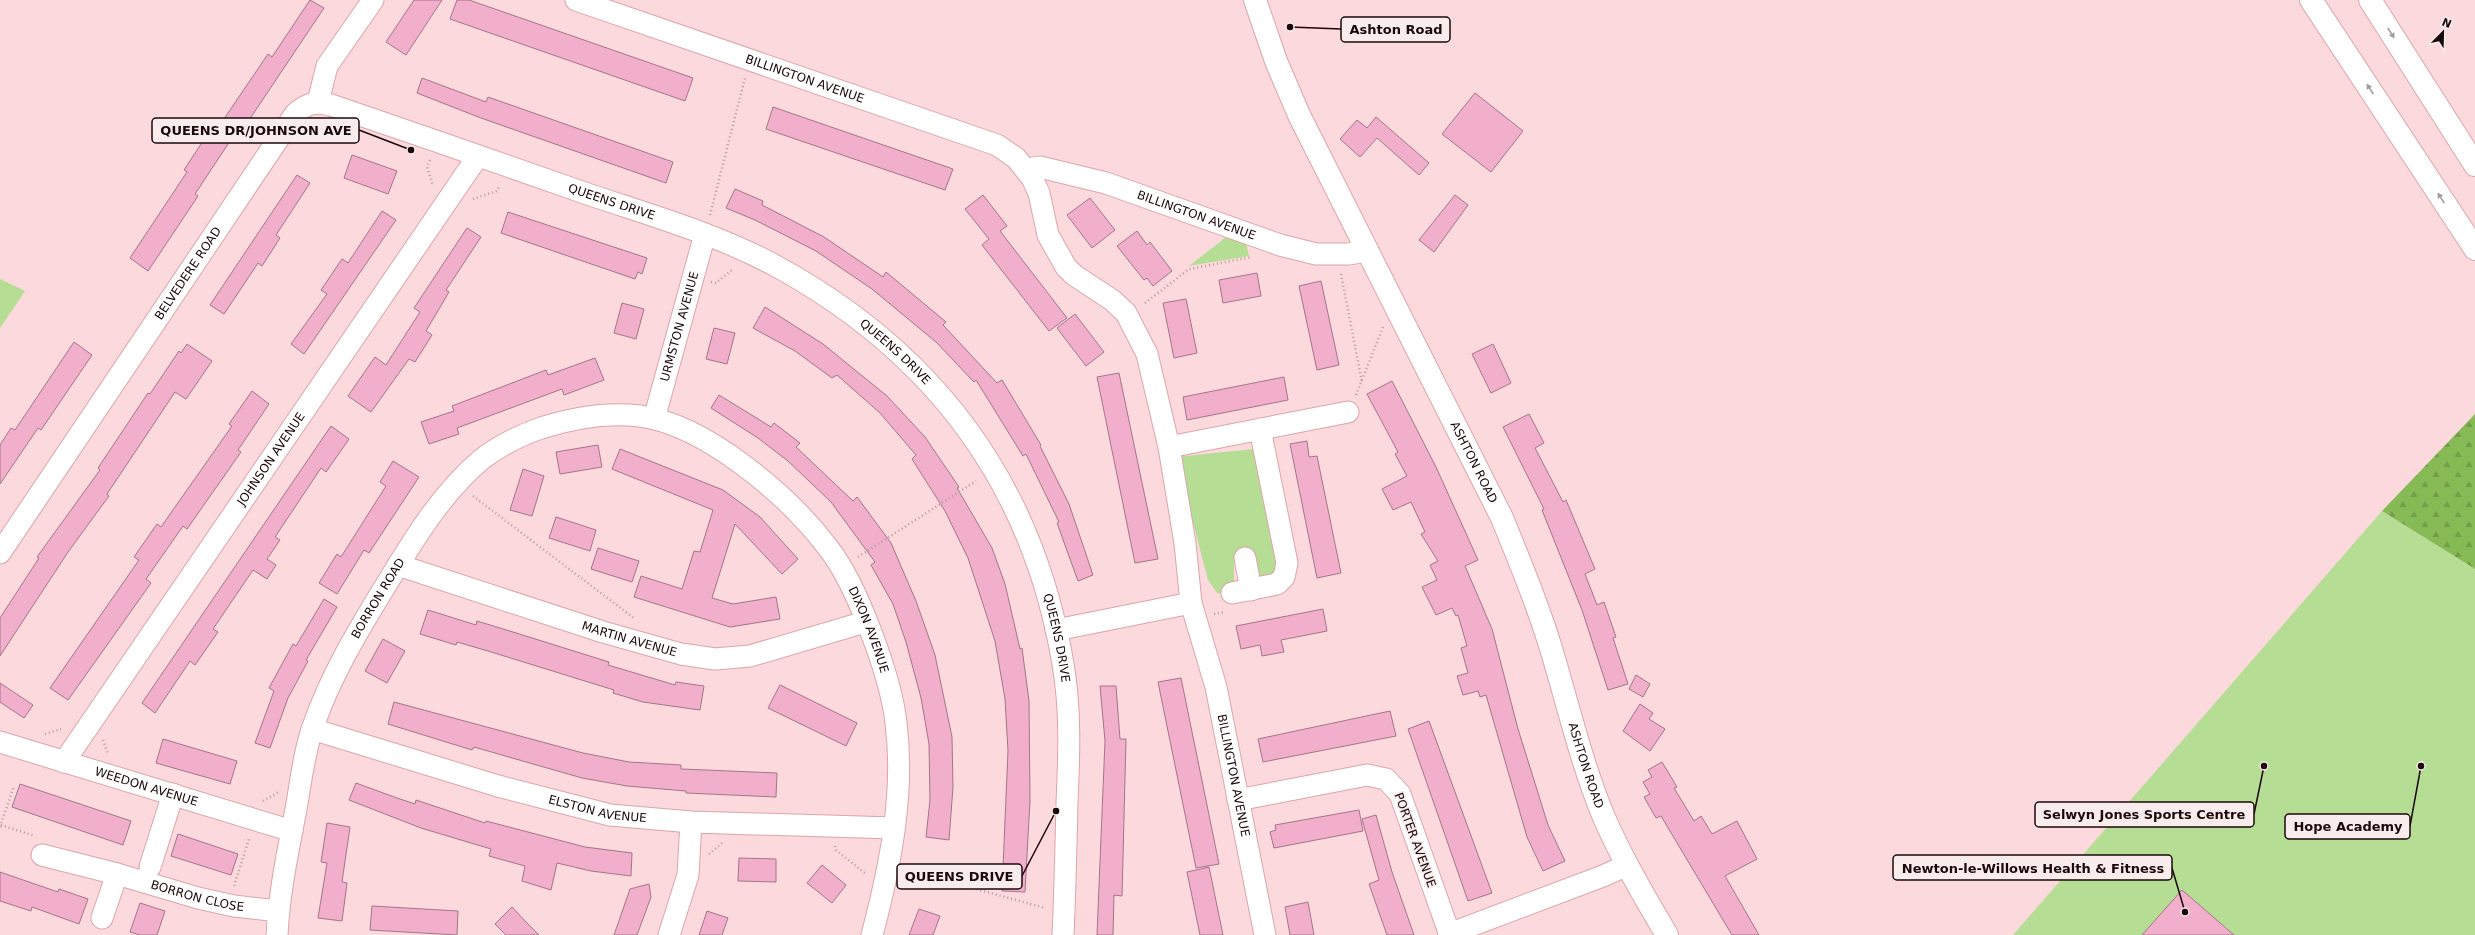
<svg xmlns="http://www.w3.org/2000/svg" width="2475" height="935" font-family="'DejaVu Sans',sans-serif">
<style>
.grass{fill:#b5de94}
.forest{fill:url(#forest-firs)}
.building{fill:#f2afcc;stroke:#a47589}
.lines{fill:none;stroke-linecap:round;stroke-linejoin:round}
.minor-casing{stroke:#dca5ab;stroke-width:23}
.major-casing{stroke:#dca5ab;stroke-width:24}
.highway-casing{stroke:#dca5ab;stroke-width:24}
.path{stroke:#b79a9d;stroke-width:2.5;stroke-dasharray:1 3;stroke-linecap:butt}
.minor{stroke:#fff;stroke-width:21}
.major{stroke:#fff;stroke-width:22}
.highway{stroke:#fff;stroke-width:22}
.oneway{fill:#a39c9d}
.labels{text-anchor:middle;stroke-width:3.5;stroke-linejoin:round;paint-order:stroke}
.street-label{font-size:12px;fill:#1a080a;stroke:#f8eced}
.leader{fill:none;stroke:#1a080a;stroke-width:1.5}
.callout-dot{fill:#1a080a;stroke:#f8eced;stroke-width:1.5}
.callout{fill:#f8eced;stroke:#1a080a;stroke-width:1.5}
.callout-label{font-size:13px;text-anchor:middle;font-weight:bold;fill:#1a080a}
</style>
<defs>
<pattern id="forest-firs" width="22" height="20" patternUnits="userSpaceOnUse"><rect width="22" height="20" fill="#86ba55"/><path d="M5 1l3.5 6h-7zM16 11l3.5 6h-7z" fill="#739e49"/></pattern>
</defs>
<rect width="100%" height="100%" fill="#fbd9dc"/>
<path class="grass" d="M 1230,234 L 1246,243 L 1249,256 L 1189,266 Z
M 0,279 L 25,291 L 0,328 Z
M 1253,449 L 1277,569 L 1275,574 L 1259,581 L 1249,556 L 1234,559 L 1234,586 L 1222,594 L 1217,593 L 1208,580 L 1176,457 Z
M 2382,511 L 2475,569 L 2475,935 L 2013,935 Z"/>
<path class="forest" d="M 2475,414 L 2475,569 L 2382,511 Z"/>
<path class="building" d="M 310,0 L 324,8 L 235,141 L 232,138 L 195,194 L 198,196 L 148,271 L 130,258 L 187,172 L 184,170 L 205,138 L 209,141 L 268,54 L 272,57 Z
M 414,0 L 442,0 L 406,55 L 386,42 Z
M 457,0 L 469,0 L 693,78 L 685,101 L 450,19 Z
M 422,78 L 486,102 L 488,97 L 673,162 L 666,183 L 481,118 L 417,93 Z
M 1475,93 L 1523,131 L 1491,172 L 1442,134 Z
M 773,107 L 953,169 L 945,190 L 766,129 Z
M 1376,117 L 1429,163 L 1419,175 L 1377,138 L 1360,157 L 1340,139 L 1357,120 L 1367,128 Z
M 352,155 L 397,171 L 388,194 L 344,178 Z
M 297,175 L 310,183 L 276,235 L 280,238 L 262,266 L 258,263 L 224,314 L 210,305 Z
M 735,189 L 763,201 L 762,205 L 824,237 L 883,277 L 886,272 L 946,322 L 943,325 L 997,383 L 1002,380 L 1041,445 L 1040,446 L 1069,504 L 1093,575 L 1078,581 L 1057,523 L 1059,522 L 1026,454 L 1023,456 L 976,380 L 974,382 L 936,342 L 872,289 L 816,251 L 755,220 L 726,208 Z
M 983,195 L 1007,226 L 1000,231 L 1067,318 L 1049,331 L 982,245 L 989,239 L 965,209 Z
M 1455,195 L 1468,205 L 1434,252 L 1419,240 Z
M 1090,198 L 1115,230 L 1092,248 L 1067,215 Z
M 382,211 L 396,220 L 304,354 L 291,344 L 327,294 L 321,290 L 342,259 L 348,263 Z
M 508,212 L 647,258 L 642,274 L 638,272 L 635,279 L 501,233 Z
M 467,228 L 481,237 L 446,290 L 449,292 L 426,331 L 432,335 L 415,362 L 409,359 L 371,412 L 348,396 L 375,357 L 386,365 L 420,312 L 414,308 Z
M 1137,231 L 1147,245 L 1150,242 L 1172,271 L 1153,286 L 1147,278 L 1144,280 L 1117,246 Z
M 1257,273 L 1261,296 L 1223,303 L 1219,280 Z
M 1321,281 L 1339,365 L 1317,370 L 1299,286 Z
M 1186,299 L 1197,353 L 1174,358 L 1163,303 Z
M 622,303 L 644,309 L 636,339 L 614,333 Z
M 765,307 L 823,344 L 887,396 L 925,437 L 959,487 L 957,488 L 992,548 L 1005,584 L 1020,649 L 1022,648 L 1029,701 L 1030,800 L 1025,892 L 1002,891 L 1008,751 L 1005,699 L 995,641 L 968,558 L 945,511 L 912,459 L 916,455 L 880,413 L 837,375 L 832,378 L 795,351 L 753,328 Z
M 1075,314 L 1104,352 L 1086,366 L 1057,328 Z
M 714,328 L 735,333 L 727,364 L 706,359 Z
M 74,342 L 92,355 L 41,430 L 38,428 L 0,484 L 0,445 L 11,428 L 15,430 Z
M 187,344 L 212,361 L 186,399 L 175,392 L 107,494 L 109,496 L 68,552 L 0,656 L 0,618 L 39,558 L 37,557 L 100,470 L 98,468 L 148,393 L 150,394 L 179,351 L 181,353 Z
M 1493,344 L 1511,383 L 1491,393 L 1472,354 Z
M 595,358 L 604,380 L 564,395 L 562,389 L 457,428 L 459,434 L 429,444 L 421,422 L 454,411 L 452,406 L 546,370 L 548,375 Z
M 1119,373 L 1158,559 L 1135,563 L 1097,377 Z
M 1284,377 L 1288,400 L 1187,420 L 1183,397 Z
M 1392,381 L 1436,467 L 1478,560 L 1465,566 L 1492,629 L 1518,729 L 1548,825 L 1565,861 L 1543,871 L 1527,837 L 1486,695 L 1480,697 L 1478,691 L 1463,695 L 1457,676 L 1468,673 L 1461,648 L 1467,646 L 1458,615 L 1456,616 L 1452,608 L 1436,615 L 1422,587 L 1437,580 L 1430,565 L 1438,561 L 1421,534 L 1425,532 L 1411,502 L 1393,510 L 1382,489 L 1407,476 L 1395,454 L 1398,452 L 1367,394 Z
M 252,391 L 269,404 L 238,450 L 241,452 L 187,529 L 183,526 L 146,579 L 151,583 L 68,700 L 50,688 L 139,560 L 134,557 L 157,524 L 161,527 L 232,426 L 229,424 Z
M 719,395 L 771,427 L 774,423 L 800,443 L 796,447 L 853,501 L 857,497 L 891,543 L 916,601 L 935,655 L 952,737 L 953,787 L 949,840 L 926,837 L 930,800 L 929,744 L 921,698 L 906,642 L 893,604 L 871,565 L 875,562 L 831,502 L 788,461 L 758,438 L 711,408 Z
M 1529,414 L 1544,443 L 1535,448 L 1563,502 L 1566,500 L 1595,569 L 1585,574 L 1597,605 L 1604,602 L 1616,637 L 1613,638 L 1628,684 L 1608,690 L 1582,610 L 1542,510 L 1544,509 L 1503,427 Z
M 331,426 L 349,439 L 326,472 L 321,468 L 275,537 L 280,540 L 267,559 L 276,565 L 267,579 L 253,570 L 213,629 L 218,632 L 195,665 L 190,661 L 155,713 L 142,703 Z
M 1307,441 L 1309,457 L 1317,456 L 1341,573 L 1317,578 L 1290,444 Z
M 598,445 L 602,467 L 560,474 L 556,452 Z
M 620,449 L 723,490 L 760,517 L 798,559 L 782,574 L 735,524 L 712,598 L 733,604 L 776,597 L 780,619 L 730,627 L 634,597 L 641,576 L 682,589 L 694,551 L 700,552 L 713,510 L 612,469 Z
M 393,461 L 419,477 L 369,553 L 364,550 L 337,594 L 319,583 L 337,554 L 341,557 L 386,486 L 380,482 Z
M 523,469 L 544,476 L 532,516 L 510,510 Z
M 556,517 L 596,530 L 590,551 L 549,538 Z
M 598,548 L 639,561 L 632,582 L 591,569 Z
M 324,599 L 337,607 L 306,660 L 308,661 L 288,698 L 270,748 L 255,743 L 274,691 L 269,688 L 293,644 L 296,646 Z
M 1323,609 L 1327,631 L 1281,640 L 1284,652 L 1262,656 L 1260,645 L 1241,649 L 1236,626 Z
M 428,610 L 476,625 L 477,621 L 513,632 L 609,662 L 608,665 L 675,685 L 676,682 L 704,686 L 700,710 L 643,702 L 613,693 L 614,690 L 488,651 L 457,642 L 456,645 L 420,634 Z
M 383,639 L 405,651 L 387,683 L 365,671 Z
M 1636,675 L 1650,684 L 1643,697 L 1629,689 Z
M 1181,678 L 1219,864 L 1196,868 L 1158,682 Z
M 0,683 L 33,705 L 24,718 L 0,702 Z
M 780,685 L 857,723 L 846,746 L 768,708 Z
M 1100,686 L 1116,686 L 1120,739 L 1126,739 L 1122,896 L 1114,895 L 1113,935 L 1097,935 L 1105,741 Z
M 394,702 L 583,753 L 629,762 L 681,765 L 681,769 L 777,773 L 776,797 L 686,793 L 686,791 L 627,786 L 582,778 L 474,747 L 472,750 L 388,724 Z
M 1640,704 L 1653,713 L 1649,719 L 1665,729 L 1650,751 L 1623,731 Z
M 1390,711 L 1396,736 L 1263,762 L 1258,739 Z
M 1429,721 L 1492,893 L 1468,901 L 1408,729 Z
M 163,739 L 237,761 L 230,784 L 156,763 Z
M 1662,762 L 1677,787 L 1674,788 L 1694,821 L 1701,816 L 1712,834 L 1737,821 L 1757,859 L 1725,876 L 1759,935 L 1732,935 L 1661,816 L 1656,818 L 1644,797 L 1650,794 L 1643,782 L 1652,777 L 1648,770 Z
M 356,783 L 397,798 L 415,804 L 416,800 L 485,823 L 486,821 L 585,847 L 632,853 L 631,876 L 591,871 L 557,863 L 551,890 L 522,881 L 525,866 L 489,856 L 491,849 L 421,828 L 349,800 Z
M 20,784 L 131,821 L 123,845 L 12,807 Z
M 1359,810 L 1363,831 L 1274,848 L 1270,832 L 1276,830 L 1275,825 Z
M 1376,815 L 1392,872 L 1414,935 L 1387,935 L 1369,884 L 1379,880 L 1362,819 Z
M 327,823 L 350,827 L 342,882 L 347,883 L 342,921 L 318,918 L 327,863 L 321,862 Z
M 178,834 L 238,854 L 231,875 L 171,856 Z
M 739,858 L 776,859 L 776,882 L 738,881 Z
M 822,865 L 846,885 L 832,903 L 807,883 Z
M 1209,867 L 1223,935 L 1200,935 L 1187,872 Z
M 0,872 L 58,892 L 59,889 L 88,899 L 79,924 L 32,907 L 31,911 L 0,901 Z
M 649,884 L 651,897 L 637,935 L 614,935 L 630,889 Z
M 2182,890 L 2234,935 L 2142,935 Z
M 1308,902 L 1314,935 L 1290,935 L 1285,907 Z
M 140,903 L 165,911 L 157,935 L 140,935 L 130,932 Z
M 372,906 L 458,911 L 457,935 L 370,930 Z
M 512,907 L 526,922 L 539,935 L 506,935 L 495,924 Z
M 919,909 L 940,916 L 933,935 L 909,935 Z
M 707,911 L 728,918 L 722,935 L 699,935 Z"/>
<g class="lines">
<defs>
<g id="minor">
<path id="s1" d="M 576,0 L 997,145 L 1016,158 L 1032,178 L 1039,193 L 1048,235 L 1066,267 L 1074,275 L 1112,300 L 1126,313 L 1147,354 L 1169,447 L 1185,543 L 1191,603 L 1216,687 L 1265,935"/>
<path d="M 318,102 L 327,66 L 373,0"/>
<path id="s2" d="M 1027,169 L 1040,167 L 1106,183 L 1280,245 L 1316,254 L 1348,254 L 1368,251"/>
<path id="s3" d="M 654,419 L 705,234"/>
<path d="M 1169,447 L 1348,412"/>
<path id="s4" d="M 0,553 L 295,114 C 307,103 316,101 331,105 C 413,133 494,161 576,190 C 642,213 713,232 776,266 C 935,353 1033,485 1063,664 C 1071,710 1069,757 1067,803 C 1066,847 1065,891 1063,935"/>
<path d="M 1245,558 L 1251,590"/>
<path id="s5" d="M 398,565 L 603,632 L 681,654 L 715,659 L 750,656 L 865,622"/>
<path d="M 1232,593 L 1277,584 L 1284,577 L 1287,563 L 1260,429"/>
<path d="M 1056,630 L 1191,603"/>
<path id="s6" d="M 312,729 L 498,786 L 610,815 L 691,822 L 894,828"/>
<path id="s7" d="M 0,742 L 292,831"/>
<path id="s8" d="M 64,762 L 478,156"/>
<path d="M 1238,800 L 1367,775 L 1386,779 L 1400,794 L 1450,935"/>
<path d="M 42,855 L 117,874"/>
<path d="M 150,867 L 173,794"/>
<path id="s9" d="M 102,918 L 117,874 L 198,898 L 234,906 L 278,911"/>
<path d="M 1449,934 L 1603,876 L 1627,865"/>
<path id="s10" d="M 277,935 C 279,893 288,851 296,809 C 301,781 304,751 314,724 C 330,678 356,634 381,593 C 410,546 439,495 482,459 C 499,446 521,435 541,428 C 572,418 608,412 640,416 C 707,425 790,497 829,549 C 857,585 891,677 896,723 C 905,793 890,867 872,935"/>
<path d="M 669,935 L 688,875 L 691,822"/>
</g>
<g id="major">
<path id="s11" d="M 1255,0 L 1276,61 L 1299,115 L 1502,518 C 1519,559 1536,600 1549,642 C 1567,700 1580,759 1603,815 C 1621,857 1644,896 1667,935"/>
</g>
<path id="highway" d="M 2311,0 L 2475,249
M 2370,0 L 2475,165"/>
</defs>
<use href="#minor" class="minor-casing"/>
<use href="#major" class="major-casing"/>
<use href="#highway" class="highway-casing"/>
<path class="path" d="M 303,139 L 308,139 L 329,130 L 331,125
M 430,160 L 427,167 L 433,185
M 473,199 L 497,191 L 500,185
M 710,215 L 745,78
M 1341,274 L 1362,382
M 711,282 L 716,283 L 733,269
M 1145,303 L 1189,269 L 1252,257
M 1356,395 L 1383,327
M 473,496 L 635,619
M 858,557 L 976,481
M 1214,614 L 1225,612
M 45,734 L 61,729
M 103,740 L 108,754
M 263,801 L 279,792
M 1,825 L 35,836
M 0,827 L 14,786
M 835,846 L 836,850 L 866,874
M 709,854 L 722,843
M 907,870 L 1045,908
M 234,886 L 249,839"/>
<use href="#minor" class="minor"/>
<use href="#major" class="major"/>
<use href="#highway" class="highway"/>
</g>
<defs><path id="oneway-solid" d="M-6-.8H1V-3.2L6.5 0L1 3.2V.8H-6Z"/></defs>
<g class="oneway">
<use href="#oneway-solid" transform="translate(2391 33) rotate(57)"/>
<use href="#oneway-solid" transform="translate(2370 89) rotate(-123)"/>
<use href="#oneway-solid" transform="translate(2441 198) rotate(-123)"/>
</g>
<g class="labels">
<g class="street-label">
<text dy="4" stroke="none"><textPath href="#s1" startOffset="242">BILLINGTON AVENUE</textPath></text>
<text dy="4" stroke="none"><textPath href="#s4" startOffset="865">QUEENS DRIVE</textPath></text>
<text dy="4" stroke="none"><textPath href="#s2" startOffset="177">BILLINGTON AVENUE</textPath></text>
<text dy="4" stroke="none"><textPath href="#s4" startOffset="337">BELVEDERE ROAD</textPath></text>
<text dy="4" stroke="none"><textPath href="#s3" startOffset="96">URMSTON AVENUE</textPath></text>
<text dy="4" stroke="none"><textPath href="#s4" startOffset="1189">QUEENS DRIVE</textPath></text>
<text dy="4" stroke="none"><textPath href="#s8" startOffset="367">JOHNSON AVENUE</textPath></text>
<text dy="4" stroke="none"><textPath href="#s11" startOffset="512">ASHTON ROAD</textPath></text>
<text dy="4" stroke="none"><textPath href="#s10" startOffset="356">BORRON ROAD</textPath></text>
<text dy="4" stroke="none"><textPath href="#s10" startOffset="1024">DIXON AVENUE</textPath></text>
<text dy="4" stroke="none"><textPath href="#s5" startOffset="243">MARTIN AVENUE</textPath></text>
<text dy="4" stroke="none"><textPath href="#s4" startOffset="1524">QUEENS DRIVE</textPath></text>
<text dy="4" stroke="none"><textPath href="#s11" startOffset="836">ASHTON ROAD</textPath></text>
<text dy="4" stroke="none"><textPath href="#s1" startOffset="1143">BILLINGTON AVENUE</textPath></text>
<text dy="4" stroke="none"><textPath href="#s7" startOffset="153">WEEDON AVENUE</textPath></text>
<text dy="4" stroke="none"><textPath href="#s6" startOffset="297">ELSTON AVENUE</textPath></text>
<text transform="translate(1415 840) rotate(70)" y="4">PORTER AVENUE</text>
<text dy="4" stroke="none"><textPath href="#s9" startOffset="130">BORRON CLOSE</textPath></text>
</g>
</g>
<path class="leader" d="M1290 27L1341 29M411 150L359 130M2264 766L2254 814M2421 766L2410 826M2185 912L2172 868M1056 811L1022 876"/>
<g class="callout-dot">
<circle cx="1290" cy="27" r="4"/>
<circle cx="411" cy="150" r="4"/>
<circle cx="2264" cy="766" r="4"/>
<circle cx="2421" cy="766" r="4"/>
<circle cx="2185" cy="912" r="4"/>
<circle cx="1056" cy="811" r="4"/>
</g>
<g class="callout">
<rect x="1341" y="17" width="109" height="25" rx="4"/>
<rect x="152" y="118" width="207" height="25" rx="4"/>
<rect x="2035" y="802" width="219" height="25" rx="4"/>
<rect x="2285" y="814" width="125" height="25" rx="4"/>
<rect x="1893" y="855" width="279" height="25" rx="4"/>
<rect x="897" y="864" width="125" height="25" rx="4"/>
</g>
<g class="callout-label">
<text x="1396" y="34">Ashton Road</text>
<text x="256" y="135">QUEENS DR/JOHNSON AVE</text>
<text x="2144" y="819">Selwyn Jones Sports Centre</text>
<text x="2348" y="831">Hope Academy</text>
<text x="2033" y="873">Newton-le-Willows Health &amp; Fitness</text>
<text x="959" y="881">QUEENS DRIVE</text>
</g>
<g transform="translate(2443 32) rotate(23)" stroke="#f8eced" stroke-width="3" paint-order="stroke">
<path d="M0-3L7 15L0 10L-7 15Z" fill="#1a080a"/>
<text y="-6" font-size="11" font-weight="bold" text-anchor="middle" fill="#1a080a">N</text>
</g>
</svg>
